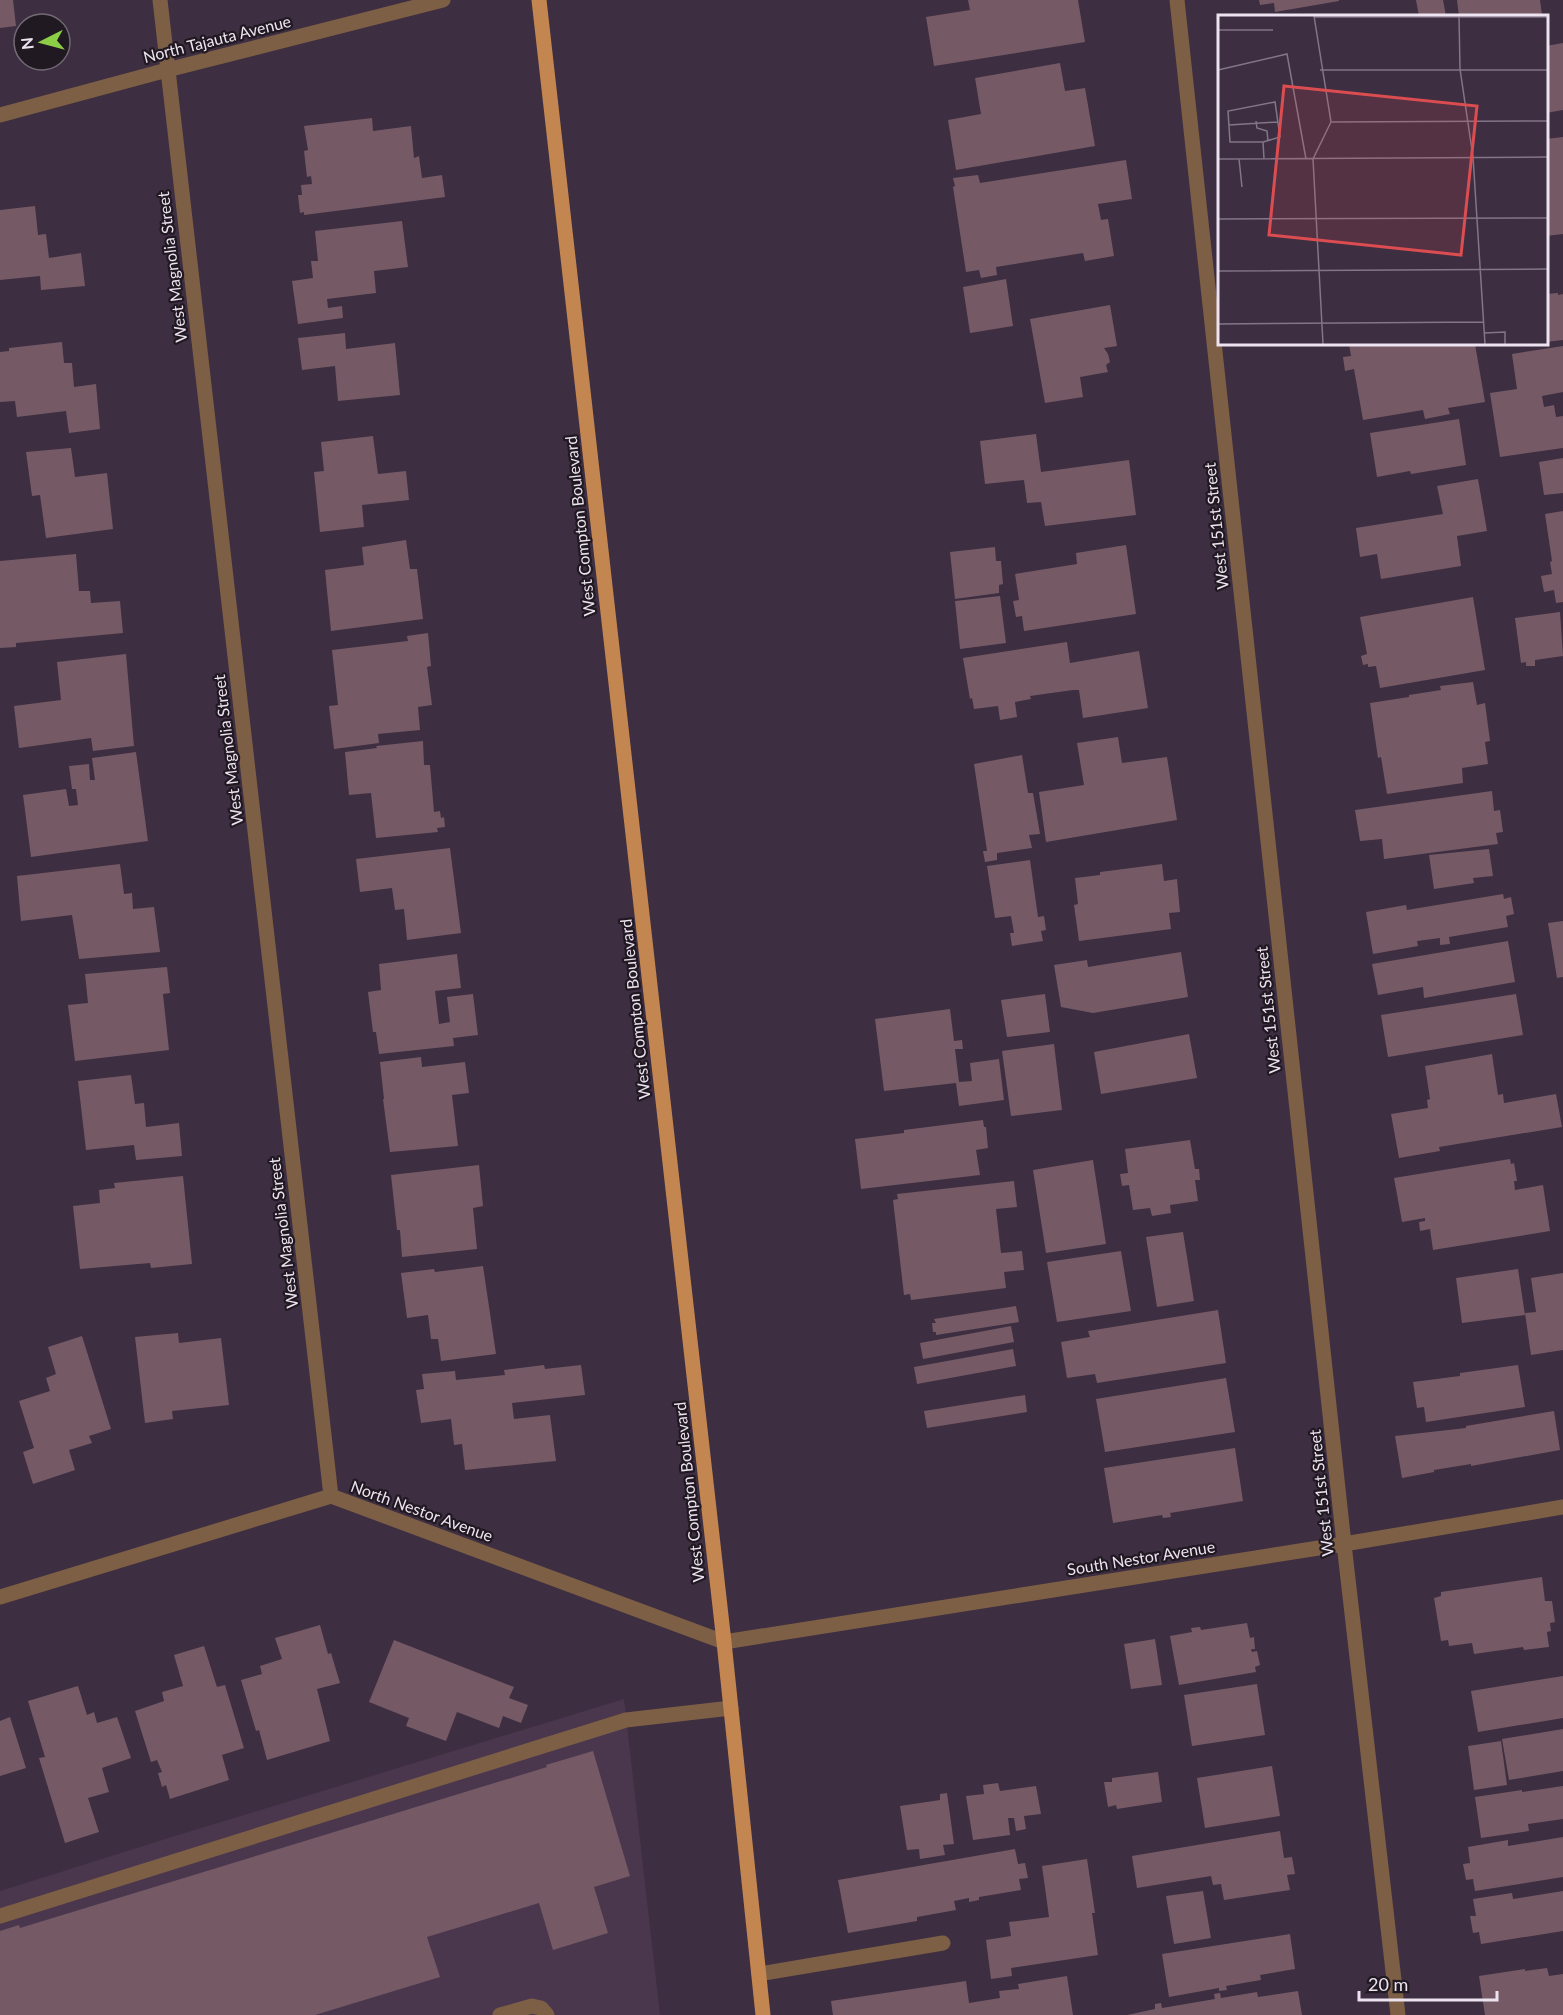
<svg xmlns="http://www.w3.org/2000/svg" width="1563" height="2015" font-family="Lato,sans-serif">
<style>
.built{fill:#4a374e}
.building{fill:#755a65}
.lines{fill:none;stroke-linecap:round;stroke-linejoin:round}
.minor{stroke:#7d5f45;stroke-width:15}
.major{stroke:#c38650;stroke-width:15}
.labels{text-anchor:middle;stroke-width:4.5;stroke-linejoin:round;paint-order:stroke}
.street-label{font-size:16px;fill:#ede3f0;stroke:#201922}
.inset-road{fill:none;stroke:#837687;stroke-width:1.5}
.view{fill:#db4d50;fill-opacity:0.15;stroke:#db4d50;stroke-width:3}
.inset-edge{fill:none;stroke:#ede3f0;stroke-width:3}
</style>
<rect width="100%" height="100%" fill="#3d2e41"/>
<path class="built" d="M 624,1699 L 660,2015 L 0,2015 L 0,1891 L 175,1836 Z"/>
<path class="building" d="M 0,0 L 13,0 L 16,26 L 0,28 Z
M 968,0 L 1078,0 L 1085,42 L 934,66 L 926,17 L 970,10 Z
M 1259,0 L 1339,0 L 1339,1 L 1275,12 L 1274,3 L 1260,5 Z
M 1416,0 L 1443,0 L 1446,16 L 1419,16 Z
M 1457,0 L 1540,0 L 1542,15 L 1459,16 Z
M 1563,43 L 1563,110 L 1546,113 L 1546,46 Z
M 1060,63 L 1065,91 L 1085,88 L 1095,146 L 956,170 L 948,120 L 981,114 L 975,78 Z
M 372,118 L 373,131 L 411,126 L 414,158 L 419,156 L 422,178 L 442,175 L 445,197 L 304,215 L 304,212 L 300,213 L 298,195 L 302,195 L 301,185 L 312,184 L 311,176 L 307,177 L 304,151 L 308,150 L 304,126 Z
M 1563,137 L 1563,234 L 1546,236 L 1546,139 Z
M 1126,160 L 1132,199 L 1098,204 L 1101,220 L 1108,219 L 1114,256 L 1085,261 L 1083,253 L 996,267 L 997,275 L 981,278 L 979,270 L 966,272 L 953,187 L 955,186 L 953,178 L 978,175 L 980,183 Z
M 35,206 L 38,235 L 46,234 L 49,258 L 81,253 L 85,286 L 41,290 L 40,276 L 0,280 L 0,210 Z
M 402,221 L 408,267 L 374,271 L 376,293 L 327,299 L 328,308 L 342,306 L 343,318 L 298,324 L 292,281 L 313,278 L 311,261 L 318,261 L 315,231 Z
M 1006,279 L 1013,326 L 970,333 L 963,287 Z
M 1558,293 L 1558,295 L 1563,294 L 1563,340 L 1546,342 L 1546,294 Z
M 1110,305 L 1117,346 L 1104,348 L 1108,354 L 1110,362 L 1106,365 L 1108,372 L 1080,377 L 1083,397 L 1045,403 L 1030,319 Z
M 345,333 L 346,349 L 395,343 L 400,395 L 338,401 L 335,366 L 302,370 L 298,338 Z
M 62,342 L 64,363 L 72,363 L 74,387 L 96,384 L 100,429 L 69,433 L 66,411 L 17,417 L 15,401 L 0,402 L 0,352 L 9,351 L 9,348 Z
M 1349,344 L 1475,344 L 1485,402 L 1448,408 L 1450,414 L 1425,419 L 1423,410 L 1363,420 L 1354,369 L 1345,371 L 1343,357 L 1351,356 Z
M 1563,346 L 1563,392 L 1542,396 L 1544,407 L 1554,405 L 1556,417 L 1563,416 L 1563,448 L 1500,457 L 1490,393 L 1517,389 L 1512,354 Z
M 1459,419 L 1466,465 L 1411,474 L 1410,471 L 1377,477 L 1370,433 Z
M 1036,434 L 1041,472 L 1129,460 L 1136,515 L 1045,526 L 1041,502 L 1027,503 L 1024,480 L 985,484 L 980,441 Z
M 373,436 L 378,474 L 406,471 L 409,500 L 362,505 L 364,527 L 320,532 L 314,472 L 324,471 L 321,442 Z
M 71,448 L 75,477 L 107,473 L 113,529 L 46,538 L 40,495 L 32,496 L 26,452 Z
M 1563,458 L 1563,493 L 1544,495 L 1539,462 Z
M 1478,479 L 1487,531 L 1457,536 L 1461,566 L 1381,579 L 1377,554 L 1360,557 L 1356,528 L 1443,514 L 1437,486 Z
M 1563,511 L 1563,602 L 1556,603 L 1554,590 L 1544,592 L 1541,576 L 1552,574 L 1550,562 L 1552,561 L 1545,514 Z
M 406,540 L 410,569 L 417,569 L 423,619 L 331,631 L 325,570 L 364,565 L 362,547 Z
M 1126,545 L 1136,614 L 1024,631 L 1022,616 L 1016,617 L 1013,601 L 1019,600 L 1015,574 L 1077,564 L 1076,553 Z
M 995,547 L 996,561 L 1001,561 L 1003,584 L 999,585 L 999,593 L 955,599 L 950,552 Z
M 76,554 L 79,591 L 90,591 L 91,603 L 120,601 L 123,633 L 16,643 L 16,647 L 0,648 L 0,561 Z
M 1000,596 L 1006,643 L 960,649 L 955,601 Z
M 1473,597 L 1485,670 L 1380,688 L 1376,666 L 1368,667 L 1368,664 L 1363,665 L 1361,656 L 1367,654 L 1360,617 Z
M 1560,612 L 1563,656 L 1535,660 L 1535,666 L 1526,666 L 1526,662 L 1521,663 L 1515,618 Z
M 428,633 L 431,666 L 427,667 L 432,705 L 418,707 L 420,730 L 378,734 L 379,743 L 334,749 L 329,706 L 338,705 L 332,650 L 408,641 L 407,636 Z
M 1067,642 L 1070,663 L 1139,651 L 1148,708 L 1083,718 L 1079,690 L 1073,690 L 1030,696 L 1031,699 L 1015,702 L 1017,717 L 1000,720 L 998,706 L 974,709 L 972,698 L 970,699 L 963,658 Z
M 126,654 L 134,746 L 93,751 L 91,738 L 19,748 L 14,706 L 61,700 L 57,662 Z
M 1473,682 L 1477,705 L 1485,703 L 1490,741 L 1485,742 L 1488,764 L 1462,768 L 1463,783 L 1387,794 L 1381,757 L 1378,758 L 1370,703 L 1409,697 L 1409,695 L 1441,690 L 1440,686 Z
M 1118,737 L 1122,763 L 1167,757 L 1177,820 L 1046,842 L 1039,792 L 1084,785 L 1077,743 Z
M 423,741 L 424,765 L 430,765 L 434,812 L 440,811 L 441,818 L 444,817 L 445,827 L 437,828 L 438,832 L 376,838 L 371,793 L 349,795 L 345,752 L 377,748 L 376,746 Z
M 136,752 L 148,841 L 31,857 L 23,795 L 66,789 L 69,806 L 78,805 L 76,789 L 72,789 L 69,766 L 89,764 L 90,780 L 95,780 L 92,758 Z
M 1022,755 L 1028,793 L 1033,793 L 1040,834 L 1029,835 L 1032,848 L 997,853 L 997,860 L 985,862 L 983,851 L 987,851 L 974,764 Z
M 1492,791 L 1494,811 L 1500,810 L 1503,832 L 1496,833 L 1498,844 L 1384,859 L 1382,839 L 1360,841 L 1355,810 Z
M 450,848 L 461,933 L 407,940 L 404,909 L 395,910 L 392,888 L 360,892 L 356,859 Z
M 1489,849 L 1493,876 L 1473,878 L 1474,883 L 1434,889 L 1429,855 Z
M 1030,860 L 1038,917 L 1044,916 L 1046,930 L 1041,931 L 1043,941 L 1012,946 L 1010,933 L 1014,933 L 1011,916 L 995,918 L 987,866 Z
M 120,864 L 124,894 L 132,893 L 133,909 L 154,907 L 160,952 L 79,959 L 72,915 L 21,921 L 17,876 Z
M 1162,864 L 1164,881 L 1177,879 L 1180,912 L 1169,913 L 1171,929 L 1079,941 L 1074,905 L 1078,904 L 1075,878 L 1100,875 L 1100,872 Z
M 1503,894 L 1504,899 L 1511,897 L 1514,914 L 1506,916 L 1508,927 L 1449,937 L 1450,944 L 1440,945 L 1440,938 L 1417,941 L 1418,946 L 1373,954 L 1366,912 L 1406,905 L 1407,910 Z
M 1563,921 L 1563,977 L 1557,978 L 1548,923 Z
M 1508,941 L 1515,982 L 1424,998 L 1423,987 L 1378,995 L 1372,964 Z
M 1181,952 L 1188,997 L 1093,1013 L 1061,1007 L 1054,965 L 1087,960 L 1088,967 Z
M 457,954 L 461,988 L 435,991 L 439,1024 L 450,1022 L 447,997 L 473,994 L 478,1035 L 453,1038 L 454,1046 L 379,1054 L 376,1032 L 373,1032 L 368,992 L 381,990 L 379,964 Z
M 167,967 L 170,993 L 163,994 L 169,1050 L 75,1061 L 68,1005 L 88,1003 L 85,974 Z
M 1045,994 L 1050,1032 L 1007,1037 L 1001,1000 Z
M 1516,994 L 1523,1035 L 1388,1057 L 1381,1015 Z
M 950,1009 L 954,1041 L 962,1040 L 963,1049 L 955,1049 L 959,1082 L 972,1081 L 970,1063 L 999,1059 L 1004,1100 L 959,1106 L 956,1083 L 884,1091 L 875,1019 Z
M 1189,1034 L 1197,1078 L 1101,1094 L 1094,1052 Z
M 1054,1044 L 1062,1110 L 1011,1116 L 1002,1051 Z
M 1492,1054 L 1498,1095 L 1503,1094 L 1504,1103 L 1556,1094 L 1562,1127 L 1439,1147 L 1440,1151 L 1399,1158 L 1391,1114 L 1428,1108 L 1427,1100 L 1430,1099 L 1425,1066 Z
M 421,1057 L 422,1067 L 465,1062 L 469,1093 L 452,1095 L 458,1146 L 390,1152 L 383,1099 L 384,1099 L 380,1062 Z
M 131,1075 L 135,1104 L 144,1103 L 146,1127 L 179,1123 L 182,1156 L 136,1160 L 134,1145 L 86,1150 L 78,1081 Z
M 983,1120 L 984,1127 L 986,1127 L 988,1148 L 976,1150 L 980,1175 L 861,1189 L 855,1139 L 904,1133 L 904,1130 Z
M 1190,1140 L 1195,1169 L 1199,1169 L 1200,1180 L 1195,1180 L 1198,1201 L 1170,1205 L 1171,1213 L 1152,1216 L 1150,1208 L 1133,1210 L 1129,1185 L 1122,1186 L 1120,1174 L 1128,1173 L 1125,1149 Z
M 1510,1159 L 1511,1164 L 1514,1163 L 1517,1181 L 1514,1181 L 1515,1190 L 1543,1185 L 1550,1231 L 1433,1250 L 1430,1229 L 1420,1231 L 1419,1222 L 1425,1221 L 1425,1218 L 1402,1222 L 1394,1178 Z
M 1093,1160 L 1106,1244 L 1046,1253 L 1033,1170 Z
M 479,1165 L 483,1206 L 473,1208 L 477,1249 L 402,1257 L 400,1230 L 397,1230 L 391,1175 Z
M 183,1176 L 192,1264 L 151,1268 L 150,1263 L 80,1269 L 73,1206 L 100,1203 L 99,1190 L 115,1188 L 114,1183 Z
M 1014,1181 L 1017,1207 L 996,1209 L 1001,1253 L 1022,1251 L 1024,1270 L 1004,1272 L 1006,1288 L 911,1300 L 910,1294 L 904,1295 L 893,1200 L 898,1199 L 897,1194 Z
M 1183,1232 L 1194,1301 L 1157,1307 L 1146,1237 Z
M 1121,1251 L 1131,1311 L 1057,1322 L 1047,1262 Z
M 483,1266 L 496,1354 L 441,1361 L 438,1339 L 431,1339 L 428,1315 L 407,1318 L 401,1273 L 434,1269 L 435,1272 Z
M 1518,1269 L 1525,1315 L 1462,1323 L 1456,1278 Z
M 1563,1273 L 1563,1350 L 1531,1355 L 1525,1313 L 1536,1312 L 1531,1278 Z
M 1016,1306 L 1019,1322 L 936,1335 L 936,1332 L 933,1332 L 932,1323 L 936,1323 L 934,1319 Z
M 1218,1310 L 1226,1363 L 1097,1383 L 1095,1374 L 1067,1378 L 1061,1342 L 1090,1337 L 1088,1331 Z
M 1011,1326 L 1014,1342 L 923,1359 L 920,1343 Z
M 178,1333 L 179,1343 L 221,1338 L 229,1405 L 172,1411 L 173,1419 L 145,1423 L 135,1337 Z
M 82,1336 L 111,1429 L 89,1436 L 92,1443 L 69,1450 L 75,1470 L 33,1484 L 23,1452 L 34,1448 L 19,1401 L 50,1391 L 46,1378 L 56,1374 L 48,1347 Z
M 1013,1349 L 1016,1366 L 917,1384 L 914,1367 Z
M 544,1365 L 545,1369 L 581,1365 L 585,1395 L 512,1403 L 514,1419 L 550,1415 L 556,1461 L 465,1470 L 462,1444 L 454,1445 L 451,1419 L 421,1423 L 416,1390 L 424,1389 L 422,1374 L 455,1371 L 456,1380 L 505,1375 L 504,1370 Z
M 1518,1365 L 1525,1407 L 1426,1422 L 1424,1407 L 1417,1408 L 1413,1382 L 1460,1376 L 1460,1373 Z
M 1226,1378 L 1235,1432 L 1105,1452 L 1096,1399 Z
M 1025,1395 L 1027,1412 L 927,1428 L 924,1411 Z
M 1554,1411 L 1560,1450 L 1471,1466 L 1471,1464 L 1434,1470 L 1434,1472 L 1402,1478 L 1395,1436 L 1466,1428 L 1466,1426 Z
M 1235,1448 L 1243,1501 L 1170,1513 L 1171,1517 L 1163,1518 L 1162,1515 L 1113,1523 L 1104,1468 Z
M 1542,1577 L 1545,1601 L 1552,1601 L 1555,1622 L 1550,1623 L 1551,1631 L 1547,1632 L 1549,1647 L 1524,1650 L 1523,1647 L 1474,1654 L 1472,1643 L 1449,1646 L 1448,1640 L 1441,1641 L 1434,1598 L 1441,1596 L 1441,1592 Z
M 1247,1623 L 1250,1638 L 1254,1637 L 1255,1649 L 1251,1649 L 1252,1652 L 1257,1651 L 1260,1665 L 1255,1667 L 1256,1672 L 1179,1685 L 1170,1636 L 1192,1632 L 1191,1628 L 1200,1627 L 1201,1630 Z
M 320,1625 L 328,1654 L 331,1653 L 340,1683 L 317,1689 L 330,1741 L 267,1760 L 259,1730 L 256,1731 L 241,1680 L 262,1674 L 260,1666 L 282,1659 L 275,1638 Z
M 1155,1639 L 1162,1685 L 1131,1689 L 1124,1644 Z
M 394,1640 L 514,1687 L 509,1698 L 528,1705 L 521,1723 L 503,1716 L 499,1728 L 457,1712 L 446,1741 L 406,1726 L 409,1718 L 369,1702 Z
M 204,1646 L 217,1687 L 225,1685 L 244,1748 L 222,1755 L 229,1780 L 170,1799 L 166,1785 L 162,1787 L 158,1773 L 162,1772 L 157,1760 L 151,1762 L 135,1711 L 164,1701 L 162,1692 L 183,1686 L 174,1655 Z
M 1563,1676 L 1563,1718 L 1478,1732 L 1471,1691 Z
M 1257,1684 L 1265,1735 L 1192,1746 L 1184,1695 Z
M 78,1686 L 87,1715 L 94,1712 L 97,1723 L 117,1717 L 131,1758 L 102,1768 L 109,1792 L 88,1798 L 99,1832 L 65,1843 L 39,1758 L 45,1757 L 28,1701 Z
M 10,1717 L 26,1768 L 0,1776 L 0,1721 Z
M 1563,1729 L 1563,1771 L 1509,1780 L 1502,1739 Z
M 1501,1741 L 1507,1785 L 1474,1790 L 1468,1746 Z
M 593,1751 L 630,1876 L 594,1887 L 608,1933 L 553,1950 L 539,1903 L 427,1937 L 440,1977 L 315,2015 L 0,2015 L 0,1931 L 19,1925 L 20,1928 L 547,1767 L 546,1765 Z
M 1272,1766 L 1280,1816 L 1205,1828 L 1197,1778 Z
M 1158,1772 L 1162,1802 L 1117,1809 L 1116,1805 L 1108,1807 L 1104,1782 L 1112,1782 L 1112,1778 Z
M 998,1783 L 1000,1791 L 1036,1786 L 1041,1814 L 1024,1816 L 1026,1829 L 1016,1831 L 1014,1818 L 1008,1818 L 1010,1835 L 973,1840 L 966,1796 L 984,1794 L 983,1785 Z
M 1563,1786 L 1563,1819 L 1528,1824 L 1529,1831 L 1481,1838 L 1475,1797 L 1522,1790 L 1522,1792 Z
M 947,1793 L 954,1844 L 943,1845 L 945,1855 L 920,1859 L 919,1849 L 907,1850 L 900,1806 L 940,1800 L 940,1794 Z
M 1280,1831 L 1284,1858 L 1292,1857 L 1295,1874 L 1287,1875 L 1290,1890 L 1224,1900 L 1221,1884 L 1213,1885 L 1211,1876 L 1137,1888 L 1132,1856 Z
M 1563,1837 L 1563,1877 L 1475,1891 L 1473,1879 L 1466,1880 L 1463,1864 L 1470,1863 L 1468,1847 L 1508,1840 L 1508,1846 Z
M 1015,1849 L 1018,1864 L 1025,1863 L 1028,1878 L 1019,1879 L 1021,1890 L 979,1897 L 979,1900 L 969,1902 L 969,1898 L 954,1901 L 956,1910 L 917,1917 L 917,1921 L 848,1933 L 838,1880 Z
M 1087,1859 L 1095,1913 L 1092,1913 L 1098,1955 L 1011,1968 L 1012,1976 L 991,1979 L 986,1940 L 1011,1936 L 1009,1922 L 1049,1917 L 1042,1866 Z
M 1203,1891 L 1211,1938 L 1174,1944 L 1166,1896 Z
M 1563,1891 L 1563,1931 L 1481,1944 L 1479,1932 L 1473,1933 L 1470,1916 L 1476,1916 L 1473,1899 L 1512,1893 L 1513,1899 Z
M 1290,1934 L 1295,1969 L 1260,1975 L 1261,1980 L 1226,1986 L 1227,1990 L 1219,1991 L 1219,1988 L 1169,1997 L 1162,1954 Z
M 1547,1968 L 1549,1976 L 1563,1974 L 1563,2015 L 1485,2015 L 1479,1976 L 1525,1969 L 1525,1971 Z
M 1067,1976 L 1073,2015 L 833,2015 L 831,2001 L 966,1981 L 969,2003 L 1000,1998 L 999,1991 L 1019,1989 L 1018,1984 Z
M 1298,1991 L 1302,2015 L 1127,2015 L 1155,2009 L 1155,2004 L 1161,2003 L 1162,2008 L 1215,1999 L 1214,1994 L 1220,1993 L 1221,1998 L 1257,1992 L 1258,1997 Z"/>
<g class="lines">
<path class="minor" d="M 160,0 L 331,1496
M 1177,0 L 1344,1544 L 1398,2015
M 0,115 L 167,70 L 443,0
M 0,1597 L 331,1496 L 724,1642 L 1344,1544 L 1563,1507
M 0,1916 L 626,1720 L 731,1708
M 759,1974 L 943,1943
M 500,2015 L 532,2006 L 541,2008 L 547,2015"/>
<path class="major" d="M 539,0 L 724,1642 L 763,2015"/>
</g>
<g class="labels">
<g class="street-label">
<text transform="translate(217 39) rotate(-14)" y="6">North Tajauta Avenue</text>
<text transform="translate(172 267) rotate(-97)" y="6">West Magnolia Street</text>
<text transform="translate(580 526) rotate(-96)" y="6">West Compton Boulevard</text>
<text transform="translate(1216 526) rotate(-96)" y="6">West 151st Street</text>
<text transform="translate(228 750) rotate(-97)" y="6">West Magnolia Street</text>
<text transform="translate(635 1009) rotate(-96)" y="6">West Compton Boulevard</text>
<text transform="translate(1268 1010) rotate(-96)" y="6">West 151st Street</text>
<text transform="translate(283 1233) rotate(-97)" y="6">West Magnolia Street</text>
<text transform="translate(689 1492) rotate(-96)" y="6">West Compton Boulevard</text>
<text transform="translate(1321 1493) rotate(-96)" y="6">West 151st Street</text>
<text transform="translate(422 1511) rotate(20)" y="6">North Nestor Avenue</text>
<text transform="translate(1141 1558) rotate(-9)" y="6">South Nestor Avenue</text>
</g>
</g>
<g transform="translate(1218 15)">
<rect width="330" height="330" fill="#3d2e41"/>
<path class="inset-road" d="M 96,1 L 113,107 L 95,144 L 105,329M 241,1 L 242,54 L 255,142 L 267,329M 96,2 L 330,2M 0,15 L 55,15M 0,55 L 69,39 L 88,144M 102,55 L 330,55M 38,106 L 39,113 L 49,116 L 50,126M 113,107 L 330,106M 11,110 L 60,107M 45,127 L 12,127 L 10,96 L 57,87 L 62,122 L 45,127 L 46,144M 0,144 L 330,142M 21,144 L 24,172M 0,204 L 330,203M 0,256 L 330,254M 0,309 L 265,307M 266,318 L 287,317 L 287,329"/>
<path class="view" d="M 66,71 L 259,91 L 243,240 L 51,220 Z"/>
<rect width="330" height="330" class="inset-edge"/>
</g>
<g transform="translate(42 42) rotate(264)"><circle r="28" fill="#201922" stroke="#726a74" stroke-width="1.5"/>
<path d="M0-4.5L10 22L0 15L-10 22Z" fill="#8cce45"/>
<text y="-9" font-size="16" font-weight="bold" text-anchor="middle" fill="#ede3f0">N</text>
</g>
<path d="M1359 1991v9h138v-9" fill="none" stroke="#ede3f0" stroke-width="3"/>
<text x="1368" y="1991" font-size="18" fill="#ede3f0" stroke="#201922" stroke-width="4.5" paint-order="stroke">20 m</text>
</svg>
